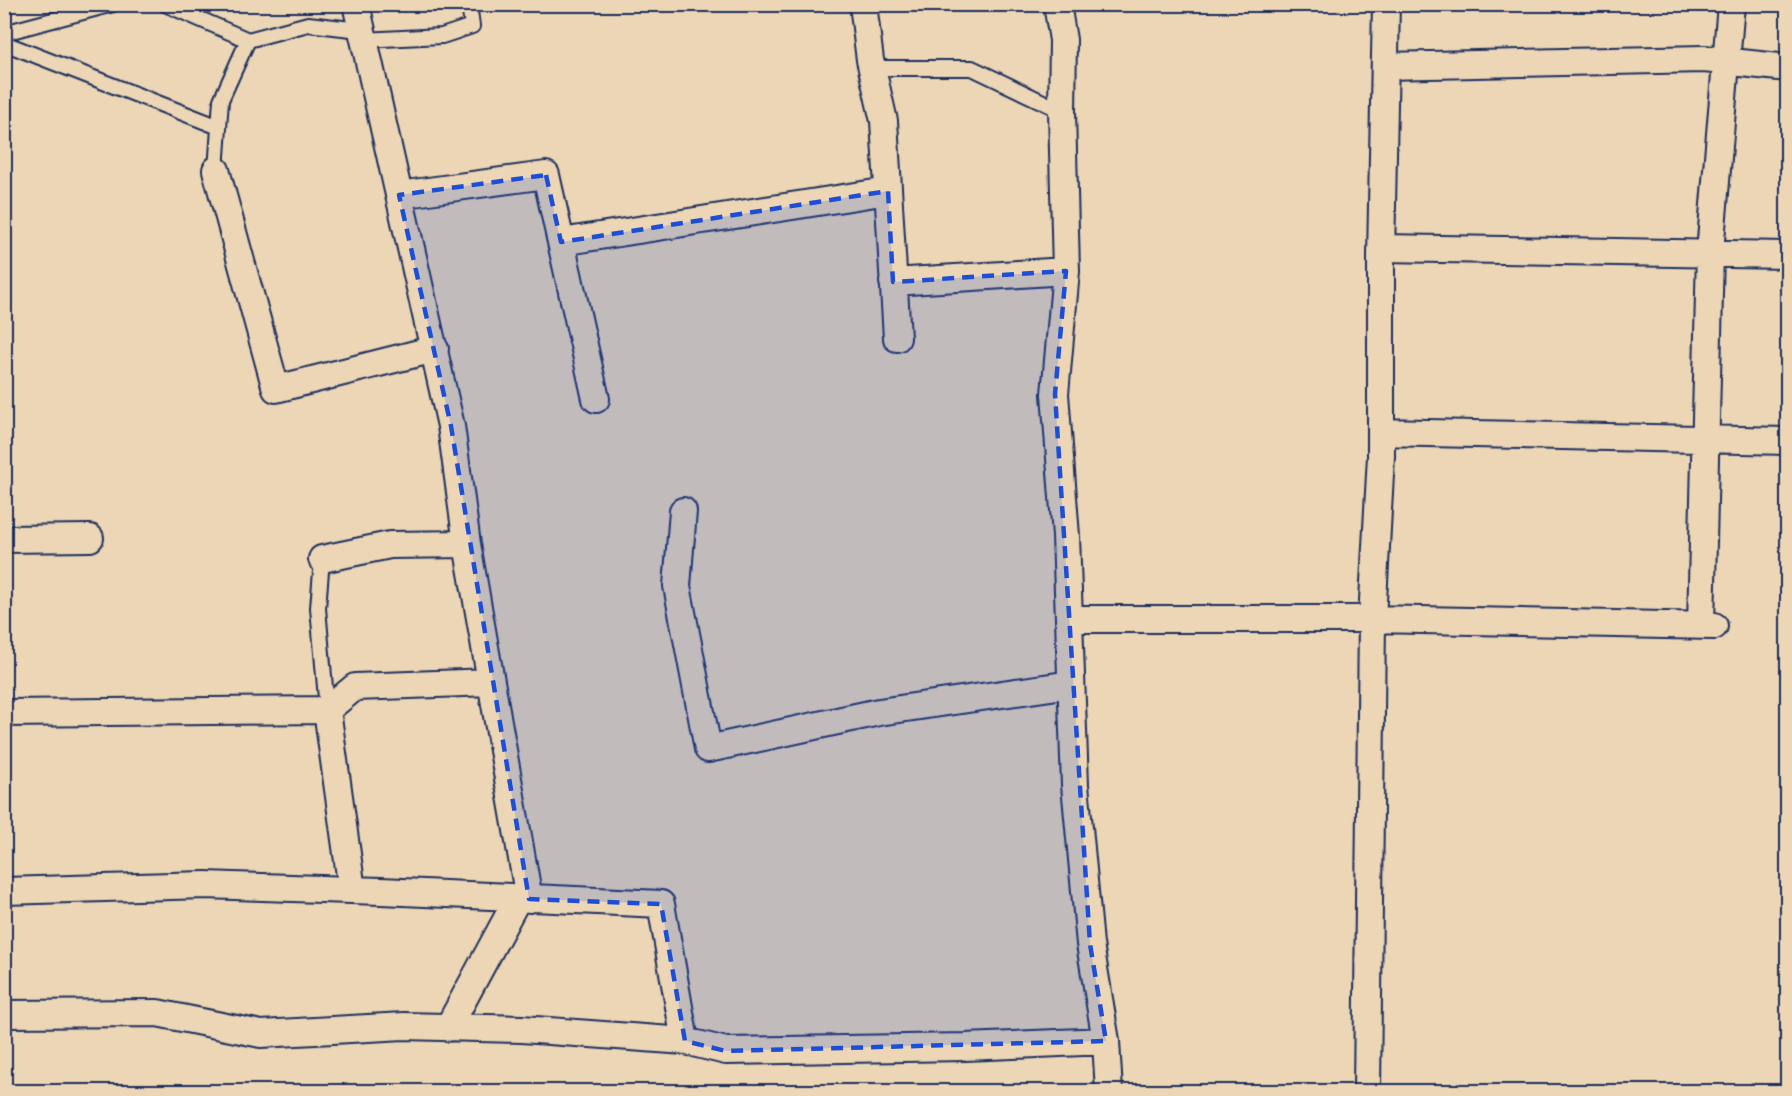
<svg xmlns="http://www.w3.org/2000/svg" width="1792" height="1096" font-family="Sriracha,sans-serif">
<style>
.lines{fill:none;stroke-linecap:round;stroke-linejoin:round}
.lane-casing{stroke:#1b2f5e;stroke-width:18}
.street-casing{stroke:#1b2f5e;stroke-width:30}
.lane{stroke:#ecd6b5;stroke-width:14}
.street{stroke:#ecd6b5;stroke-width:26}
.marked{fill:#1d4ed8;fill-opacity:0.2;stroke:#1d4ed8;stroke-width:4.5;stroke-dasharray:12 8;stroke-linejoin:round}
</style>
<rect width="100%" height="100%" fill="#ecd6b5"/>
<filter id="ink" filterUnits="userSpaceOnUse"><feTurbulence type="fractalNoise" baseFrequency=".0167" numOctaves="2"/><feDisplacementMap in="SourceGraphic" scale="12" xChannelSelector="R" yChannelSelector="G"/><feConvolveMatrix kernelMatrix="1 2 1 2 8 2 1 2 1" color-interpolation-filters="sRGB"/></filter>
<g filter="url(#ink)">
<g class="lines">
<defs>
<path id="lane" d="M 165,4 L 248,40
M 4,33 L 113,4
M 363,40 L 442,36 L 472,26 L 469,4
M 4,43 L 219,127
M 872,68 L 972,68 L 1062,111
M 216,170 L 221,100 L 248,40 L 308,24 L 360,30
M 322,559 L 318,608 L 327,710"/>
<path id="street" d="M 356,4 L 451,426 L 467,544 L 529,899
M 863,4 L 870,60 L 884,121 L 897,338
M 1057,4 L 1063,40 L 1062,111 L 1066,271 L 1055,394 L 1066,536 L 1075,785 L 1090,944 L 1106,1041 L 1109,1092
M 1385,66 L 1704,59 L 1788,68
M 216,170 L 276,389 L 435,349
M 399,195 L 546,175 L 596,399
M 561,242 L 888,191
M 1382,248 L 1788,255
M 893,282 L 1066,271
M 1381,432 L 1788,441
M 683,511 L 677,586 L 708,749 L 879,712 L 1071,684
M 4,539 L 90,538
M 322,559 L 390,545 L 467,544
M 1069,619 L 1372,619 L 1714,626
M 1701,625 L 1710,252 L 1731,4
M 327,710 L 352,890
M 4,713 L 327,710 L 355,687 L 491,682
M 4,891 L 205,885 L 381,891 L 661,904 L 685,1041
M 4,1014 L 157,1013 L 261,1034 L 404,1026 L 522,1029 L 685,1041 L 726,1051 L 965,1047 L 1106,1041
M 448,1028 L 518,898
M 1367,1092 L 1372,619 L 1381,456 L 1381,256 L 1386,4"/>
</defs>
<use href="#lane" class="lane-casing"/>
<use href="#street" class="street-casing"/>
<use href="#lane" class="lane"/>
<use href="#street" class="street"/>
</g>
</g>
<path class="marked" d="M 546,175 L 561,242 L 888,191 L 893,282 L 1066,271 L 1055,394 L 1090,944 L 1106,1041 L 726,1051 L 685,1041 L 661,904 L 529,899 L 451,426 L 399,195 Z"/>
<rect width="1792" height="1096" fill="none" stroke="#ecd6b5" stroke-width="24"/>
<rect x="12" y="12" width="1768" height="1072" fill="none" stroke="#1b2f5e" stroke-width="2" filter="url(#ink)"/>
</svg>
